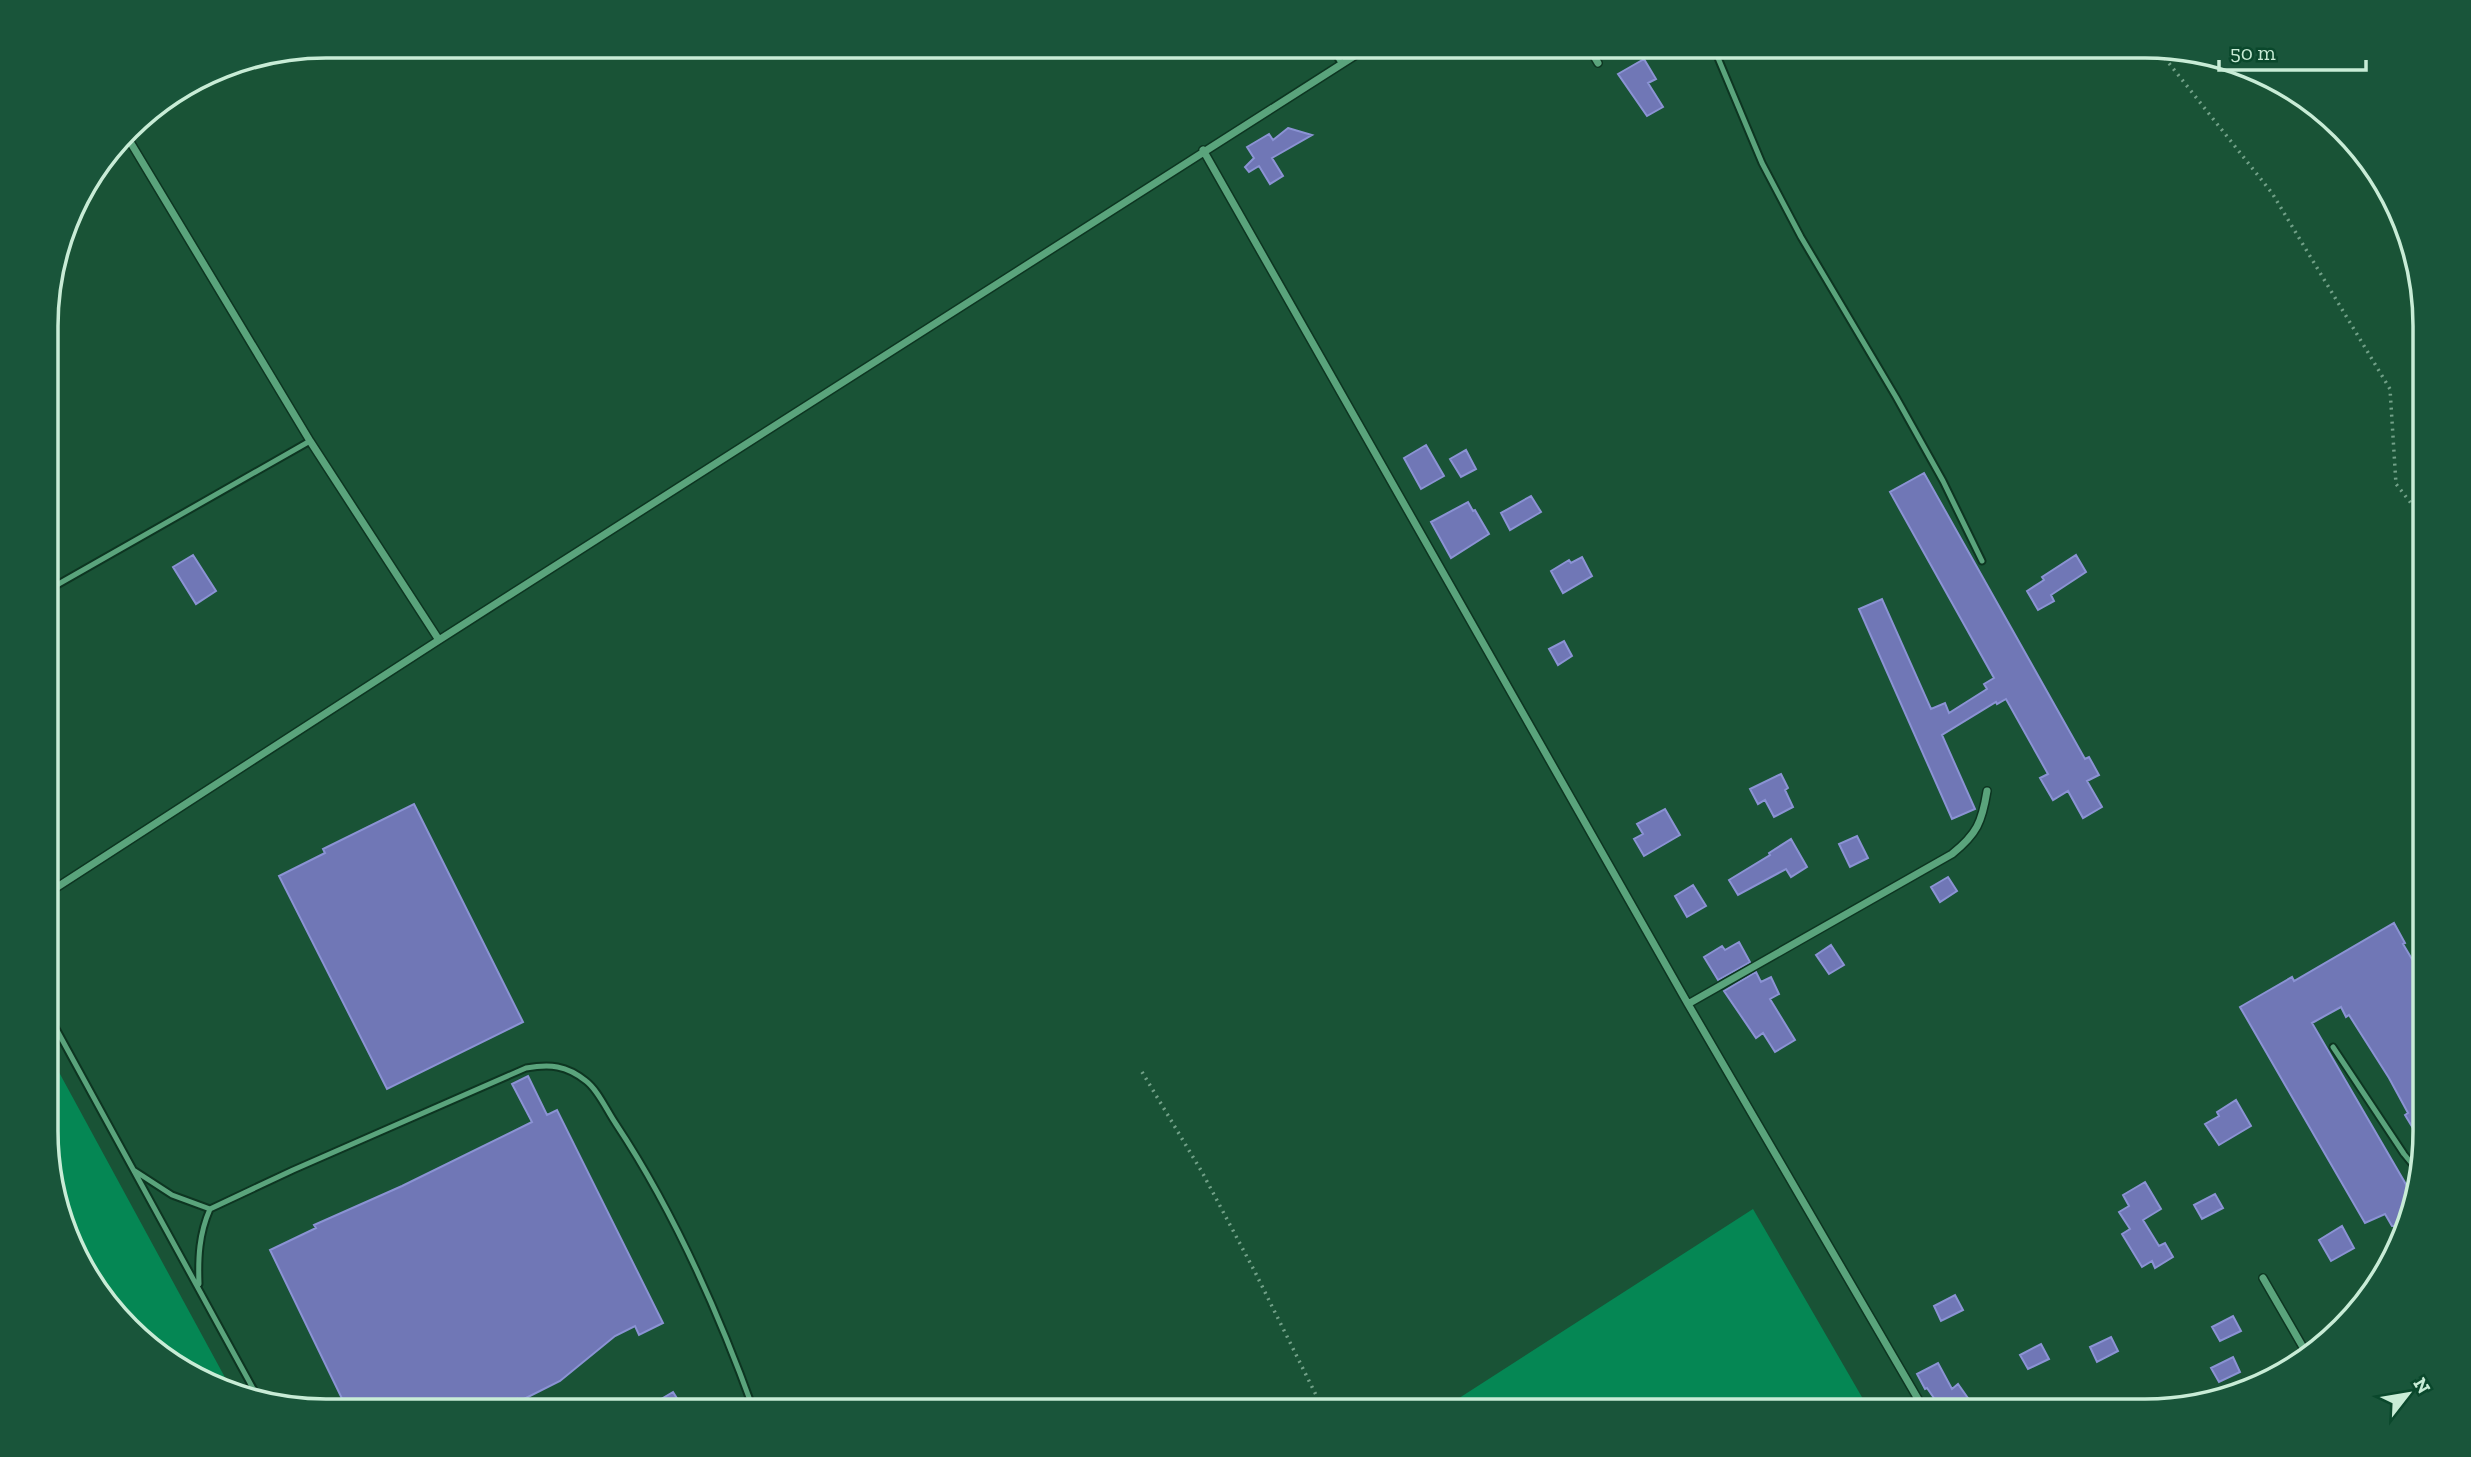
<svg xmlns="http://www.w3.org/2000/svg" width="2471" height="1457" font-family="'Zilla Slab',serif">
<style>
.forest{fill:#058754}
.building{fill:#7077b6;stroke:#8b93d4;stroke-width:2}
.lines{fill:none;stroke-linecap:round;stroke-linejoin:round}
.lane-casing{stroke:#0d3521;stroke-width:9}
.street-casing{stroke:#0d3521;stroke-width:10}
.path{stroke:#72a188;stroke-width:3.5;stroke-dasharray:2 5;stroke-linecap:butt}
.lane{stroke:#5aa47c;stroke-width:5}
.street{stroke:#5aa47c;stroke-width:7}
.rim{fill:none;stroke:#c8ecd6;stroke-width:3.5}
</style>
<rect width="100%" height="100%" fill="#195336"/>
<path class="forest" d="M 48,1052 L 234,1394 L 185,1374 L 93,1286 L 48,1167 Z
M 1753,1209 L 1870,1411 L 1439,1411 Z"/>
<path class="building" d="M 1644,59 L 1656,79 L 1648,83 L 1663,107 L 1647,116 L 1618,74 Z
M 1288,128 L 1312,135 L 1272,158 L 1283,176 L 1270,184 L 1259,166 L 1249,172 L 1245,167 L 1254,158 L 1247,147 L 1269,134 L 1273,140 Z
M 1426,445 L 1444,476 L 1421,489 L 1404,458 Z
M 1466,450 L 1476,469 L 1461,477 L 1450,459 Z
M 1924,473 L 2085,759 L 2089,757 L 2099,775 L 2087,781 L 2102,807 L 2083,818 L 2068,791 L 2053,800 L 2040,778 L 2048,774 L 2006,699 L 1997,704 L 1996,702 L 1942,735 L 1975,809 L 1952,819 L 1859,609 L 1882,599 L 1931,709 L 1945,703 L 1949,713 L 1987,689 L 1984,684 L 1994,678 L 1890,492 Z
M 1531,496 L 1541,512 L 1510,530 L 1501,513 Z
M 1468,502 L 1473,511 L 1475,510 L 1489,534 L 1451,558 L 1431,522 Z
M 193,555 L 216,591 L 196,604 L 173,567 Z
M 2076,555 L 2086,572 L 2051,595 L 2054,601 L 2038,610 L 2027,591 L 2044,580 L 2042,577 Z
M 1582,557 L 1592,576 L 1563,593 L 1551,571 L 1569,560 L 1571,563 Z
M 1564,641 L 1572,656 L 1558,665 L 1549,649 Z
M 1781,774 L 1788,788 L 1785,790 L 1793,807 L 1774,817 L 1765,800 L 1758,804 L 1750,789 Z
M 414,804 L 523,1022 L 387,1089 L 279,876 L 325,853 L 323,849 Z
M 1665,809 L 1680,835 L 1644,856 L 1634,839 L 1643,834 L 1637,824 Z
M 1857,836 L 1868,858 L 1850,867 L 1839,844 Z
M 1791,839 L 1807,867 L 1791,877 L 1786,869 L 1738,895 L 1729,880 L 1770,855 L 1769,853 Z
M 1948,877 L 1957,891 L 1940,902 L 1931,887 Z
M 1693,885 L 1706,906 L 1687,917 L 1675,896 Z
M 2394,923 L 2405,943 L 2403,944 L 2425,981 L 2425,1148 L 2405,1115 L 2408,1113 L 2389,1078 L 2349,1015 L 2346,1017 L 2341,1007 L 2312,1023 L 2411,1193 L 2402,1226 L 2392,1226 L 2385,1214 L 2365,1223 L 2240,1007 L 2292,977 L 2294,981 Z
M 1739,942 L 1750,962 L 1718,980 L 1704,957 L 1722,946 L 1725,950 Z
M 1831,945 L 1844,965 L 1829,974 L 1816,955 Z
M 1756,972 L 1761,982 L 1771,977 L 1779,994 L 1770,999 L 1795,1040 L 1775,1052 L 1763,1033 L 1756,1038 L 1724,991 Z
M 528,1076 L 547,1115 L 557,1110 L 663,1323 L 639,1335 L 635,1326 L 615,1336 L 560,1381 L 518,1402 L 517,1399 L 492,1411 L 348,1411 L 270,1250 L 316,1228 L 314,1225 L 402,1186 L 532,1122 L 512,1084 Z
M 2236,1100 L 2251,1126 L 2219,1145 L 2205,1124 L 2219,1116 L 2217,1112 Z
M 2145,1182 L 2161,1209 L 2143,1220 L 2159,1246 L 2165,1243 L 2173,1257 L 2155,1268 L 2152,1261 L 2142,1267 L 2122,1234 L 2130,1229 L 2119,1212 L 2129,1206 L 2123,1195 Z
M 2215,1194 L 2223,1208 L 2202,1219 L 2194,1205 Z
M 2342,1226 L 2354,1248 L 2331,1261 L 2319,1240 Z
M 1955,1295 L 1963,1310 L 1941,1321 L 1934,1306 Z
M 2233,1316 L 2241,1331 L 2220,1341 L 2212,1327 Z
M 2111,1337 L 2118,1351 L 2097,1362 L 2090,1347 Z
M 2041,1344 L 2049,1359 L 2028,1369 L 2020,1355 Z
M 2233,1357 L 2240,1372 L 2219,1382 L 2211,1368 Z
M 1938,1363 L 1952,1389 L 1958,1384 L 1977,1411 L 1943,1411 L 1927,1388 L 1925,1389 L 1917,1374 Z
M 673,1392 L 685,1411 L 641,1411 Z"/>
<g class="lines">
<defs>
<path id="lane" d="M 1331,46 L 1341,63
M 1713,46 L 1762,163 L 1801,237 L 1896,397 L 1943,481 L 1982,561
M 48,590 L 310,441
M 48,1014 L 261,1403
M 2333,1047 L 2404,1154 L 2418,1171
M 135,1171 L 172,1195 L 210,1209 L 293,1170 L 526,1068 C 550,1064 566,1065 586,1081 C 598,1090 607,1111 616,1124 C 675,1213 718,1311 754,1411
M 199,1284 C 198,1258 199,1234 210,1209"/>
<path id="street" d="M 1588,46 L 1598,63
M 126,135 L 310,441 L 439,640
M 1203,150 L 1688,1004 L 1925,1411
M 48,893 L 439,640 L 1370,46
M 1688,1004 L 1952,854 C 1977,834 1982,822 1987,791
M 2263,1278 L 2308,1356"/>
</defs>
<use href="#lane" class="lane-casing"/>
<use href="#street" class="street-casing"/>
<path class="path" d="M 2156,47 L 2272,193 L 2390,389 L 2396,484 L 2425,521
M 1142,1072 L 1202,1172 L 1255,1272 L 1324,1411"/>
<use href="#lane" class="lane"/>
<use href="#street" class="street"/>
</g>
<path d="M0 0H2471V1457H0ZM326 58H2145A268 268 0 0 1 2413 326V1131A268 268 0 0 1 2145 1399H326A268 268 0 0 1 58 1131V326A268 268 0 0 1 326 58Z" fill="#19553a" fill-rule="evenodd"/>
<path class="rim" d="M326 58H2145A268 268 0 0 1 2413 326V1131A268 268 0 0 1 2145 1399H326A268 268 0 0 1 58 1131V326A268 268 0 0 1 326 58Z"/>
<g transform="translate(2408 1394) rotate(59)" stroke="#0a482c" stroke-width="5" paint-order="stroke">
<path d="M0-5L12 26L0 18L-12 26Z" fill="#c8ecd6"/>
<text y="-10" font-size="19" font-weight="bold" text-anchor="middle" fill="#c8ecd6">N</text>
</g>
<path d="M2219 60v10h147v-10" fill="none" stroke="#c8ecd6" stroke-width="3.5"/>
<text x="2230" y="60" font-size="21" fill="#c8ecd6" stroke="#0a482c" stroke-width="5" paint-order="stroke">50 m</text>
</svg>
